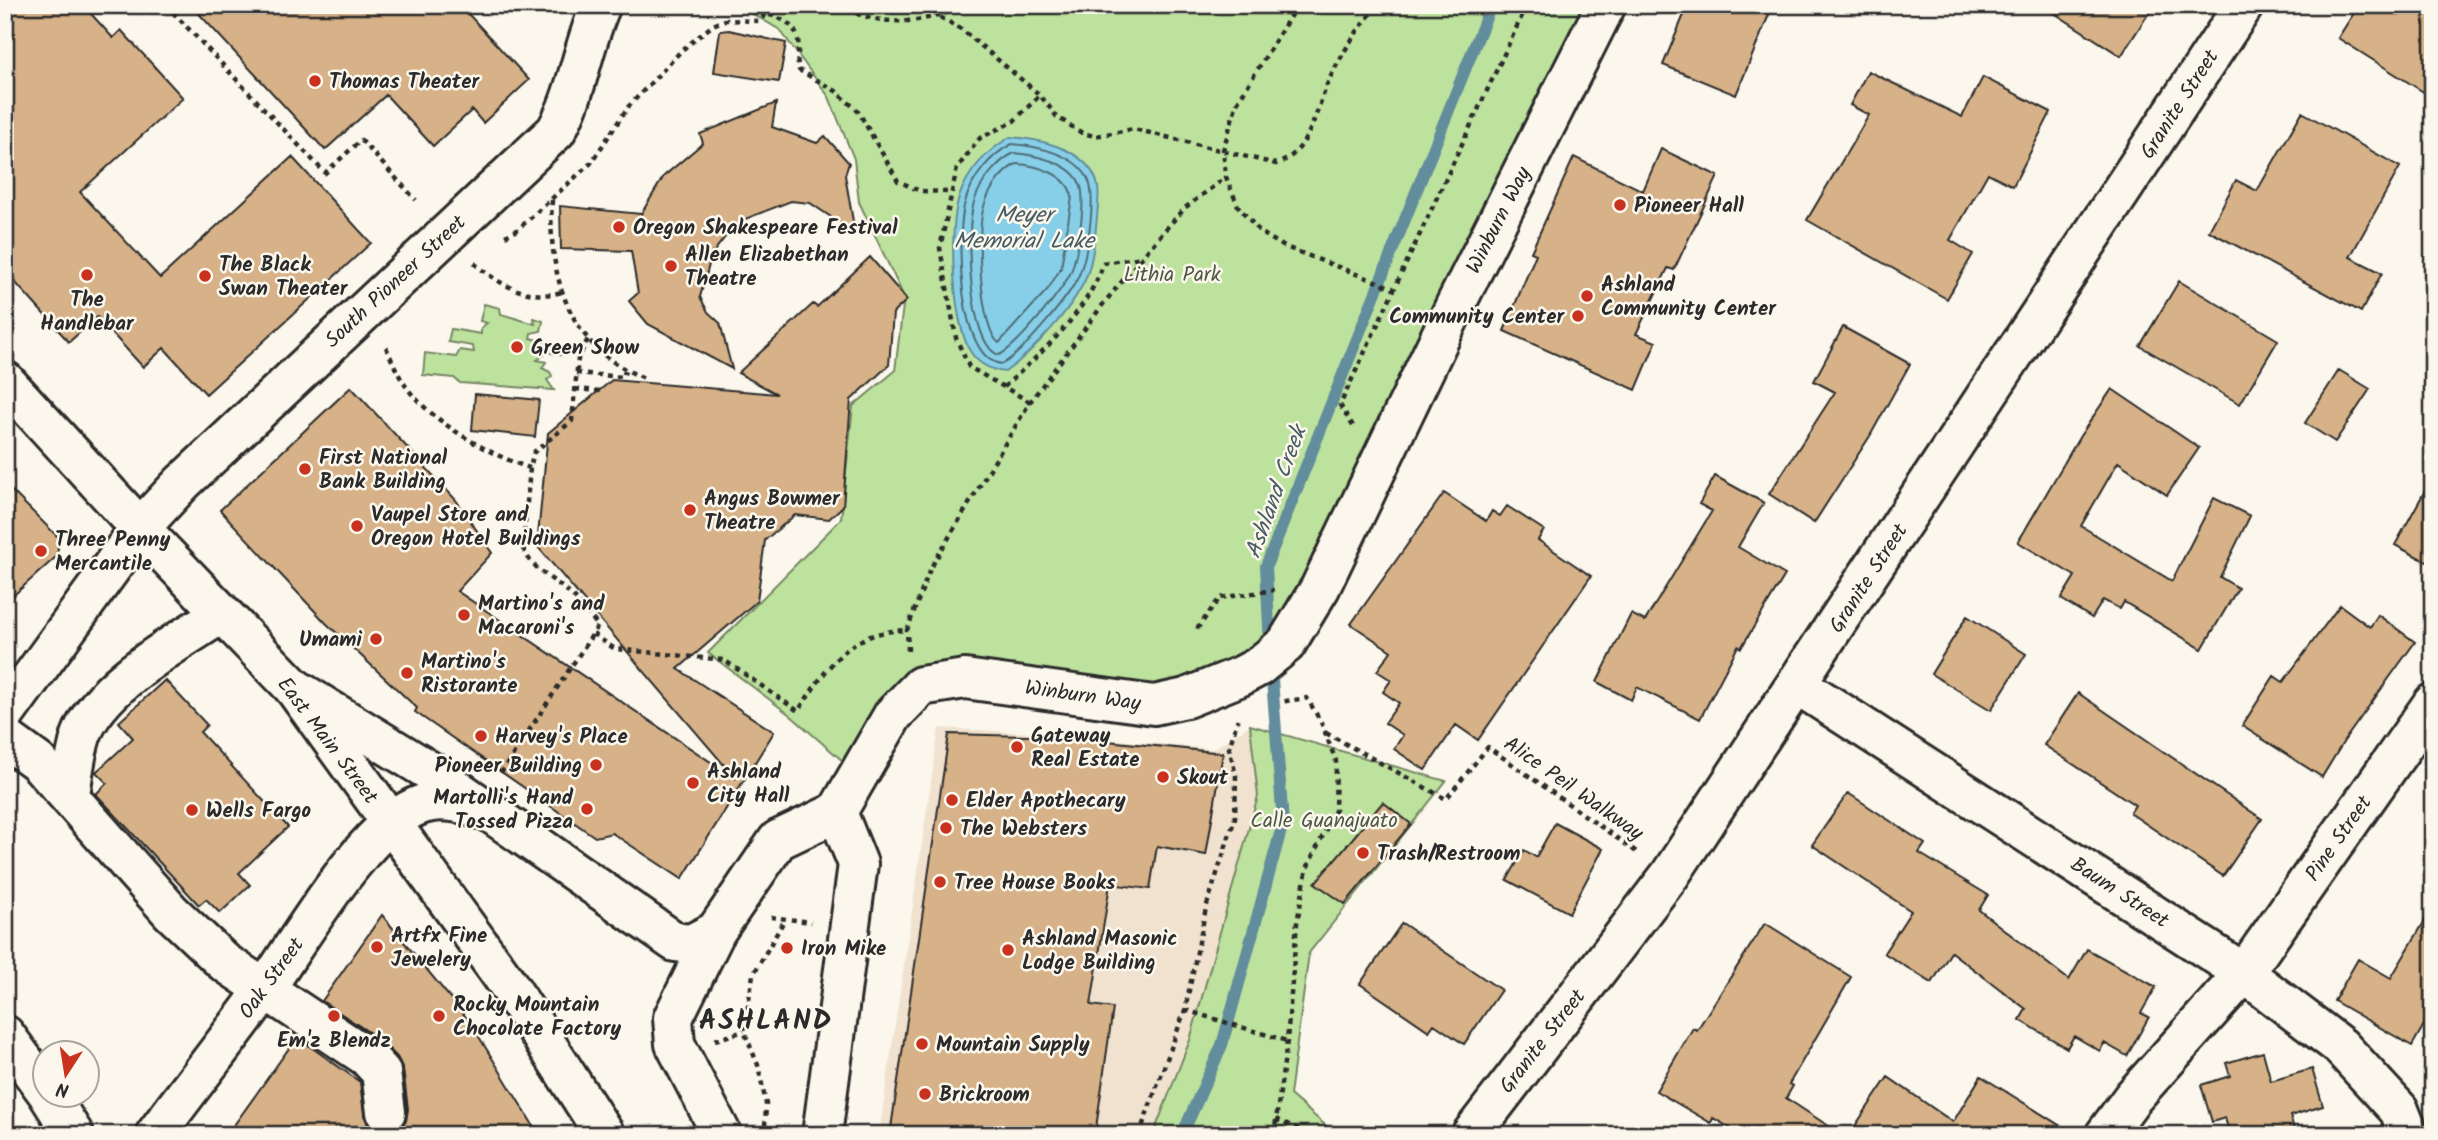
<svg xmlns="http://www.w3.org/2000/svg" width="2438" height="1140" font-family="Kalam,sans-serif">
<style>
.built{fill:#f0e2ce}
.green{fill:#bde29d;stroke:#748664;stroke-width:2}
.water{fill:#87cfe8;stroke:#628d9c;stroke-width:2}
.lines{fill:none;stroke-linecap:round;stroke-linejoin:round}
.shore{stroke:#506d77;stroke-width:2}
.stream{stroke:#628d9c;stroke-width:12}
.building{fill:#d7b288;stroke:#2b2b2b;stroke-width:2}
.minor-casing{stroke:#2b2b2b;stroke-width:44}
.major-casing{stroke:#2b2b2b;stroke-width:44}
.path{stroke:#2b2b2b;stroke-width:4.5;stroke-dasharray:5 5;stroke-linecap:butt}
.minor{stroke:#fbf7ec;stroke-width:38}
.major{stroke:#fbf7ec;stroke-width:38}
.poi-dot{fill:#c8321e;stroke:#fbf7ec;stroke-width:2.5}
.labels{text-anchor:middle;stroke-width:5;stroke-linejoin:round;paint-order:stroke}
.poi-label{font-size:21px;font-weight:bold;fill:#2b2b2b;stroke:#fbf7ec;text-anchor:start}
.street-label{font-size:21px;fill:#2b2b2b;stroke:#fbf7ec}
.park-label{font-size:21px;fill:#505948;stroke:#fbf7ec}
.water-label{font-size:23px;font-style:italic;fill:#475c64;stroke:#fbf7ec}
.district-label{font-size:28px;font-weight:bold;letter-spacing:2px;fill:#2b2b2b;stroke:#fbf7ec}
</style>
<rect width="100%" height="100%" fill="#fbf7ec"/>
<filter id="ink" filterUnits="userSpaceOnUse"><feTurbulence type="fractalNoise" baseFrequency=".0143" numOctaves="2"/><feDisplacementMap in="SourceGraphic" scale="14" xChannelSelector="R" yChannelSelector="G"/><feConvolveMatrix kernelMatrix="1 2 1 2 8 2 1 2 1" color-interpolation-filters="sRGB"/></filter>
<g filter="url(#ink)">
<path class="built" d="M 1250,725 L 1258,796 L 1190,1040 L 1153,1135 L 879,1135 L 939,728 L 1065,735 L 1213,749 Z"/>
<path class="green" d="M 738,5 L 1606,5 L 1295,630 L 1186,698 L 965,679 L 844,762 L 790,715 L 708,653 L 841,519 L 853,406 L 895,371 L 904,297 L 859,202 L 854,159 L 829,97 L 780,30 Z
M 484,304 L 500,308 L 501,314 L 535,324 L 534,318 L 543,321 L 541,331 L 531,333 L 530,338 L 562,346 L 560,355 L 548,352 L 537,360 L 546,362 L 542,368 L 550,372 L 552,376 L 547,380 L 554,390 L 460,383 L 454,378 L 423,375 L 425,353 L 456,357 L 460,350 L 474,352 L 473,346 L 448,342 L 451,329 L 481,334 L 481,328 L 487,323 L 480,321 Z
M 1250,725 L 1446,781 L 1309,953 L 1290,1095 L 1337,1135 L 1153,1135 L 1190,1040 L 1258,796 Z"/>
<path class="water" d="M 1010,137 C 1038,139 1079,147 1094,175 C 1101,187 1098,203 1097,217 C 1095,236 1093,262 1085,280 C 1071,310 1032,353 1005,372 C 990,370 978,364 970,351 C 953,320 948,231 959,197 C 968,171 987,151 1010,137 Z"/>
<g class="lines">
<path class="shore" d="M 1012,144 C 1037,146 1076,154 1088,179 C 1097,197 1087,256 1079,275 C 1071,295 1021,355 1002,364 C 957,360 956,234 965,202 C 972,178 990,155 1012,144 Z
M 1014,153 C 1035,155 1071,162 1080,184 C 1087,200 1077,259 1070,274 C 1060,293 1017,347 999,355 C 968,345 965,230 974,202 C 980,183 996,162 1014,153 Z
M 1016,164 C 1037,165 1068,174 1072,197 L 1061,268 L 1048,289 L 999,343 C 979,328 976,230 984,206 C 989,190 1001,172 1016,164 Z"/>
<path class="stream" d="M 1270,647 L 1266,566 L 1491,5
M 1182,1135 L 1222,1045 L 1283,823 L 1271,666"/>
</g>
<path class="building" d="M 5,5 L 83,5 L 113,38 L 121,30 L 183,98 L 80,192 L 160,278 L 292,157 L 371,243 L 206,394 L 164,348 L 143,367 L 97,317 L 69,342 L 5,271 Z
M 191,5 L 460,5 L 529,80 L 483,123 L 472,110 L 433,146 L 386,95 L 325,150 Z
M 1688,5 L 1773,5 L 1736,95 L 1663,65 Z
M 2042,5 L 2154,5 L 2121,56 Z
M 2359,5 L 2433,5 L 2433,98 L 2338,38 Z
M 729,30 L 786,43 L 779,82 L 714,72 L 720,31 Z
M 1868,71 L 1962,117 L 1983,77 L 2051,112 L 2013,186 L 1988,173 L 1950,240 L 1973,254 L 1947,299 L 1807,220 L 1869,115 L 1850,105 Z
M 776,103 L 772,127 L 817,143 L 825,136 L 849,163 L 845,175 L 855,233 L 810,203 L 791,201 L 745,219 L 726,236 L 712,254 L 700,297 L 708,312 L 720,323 L 732,369 L 648,324 L 629,301 L 638,293 L 631,251 L 561,249 L 560,206 L 641,214 L 664,176 L 703,143 L 700,134 Z
M 2302,112 L 2400,167 L 2350,257 L 2382,273 L 2361,312 L 2209,231 L 2236,180 L 2257,191 Z
M 1661,149 L 1718,176 L 1674,270 L 1668,268 L 1636,334 L 1656,342 L 1636,390 L 1504,331 L 1536,254 L 1531,252 L 1574,157 L 1643,191 Z
M 870,257 L 907,300 L 893,313 L 889,365 L 851,400 L 843,506 L 829,519 L 795,515 L 765,540 L 757,601 L 678,669 L 774,732 L 682,879 L 612,833 L 595,837 L 415,712 L 417,708 L 326,623 L 220,510 L 351,387 L 456,500 L 492,553 L 457,591 L 736,779 L 537,546 L 548,433 L 612,380 L 777,394 L 738,373 L 813,304 L 817,307 Z
M 2179,281 L 2278,340 L 2240,404 L 2140,346 Z
M 1843,327 L 1910,364 L 1870,436 L 1814,523 L 1769,494 L 1835,392 L 1814,381 Z
M 2339,370 L 2370,389 L 2335,442 L 2305,423 Z
M 2112,389 L 2199,448 L 2167,495 L 2118,462 L 2081,526 L 2172,581 L 2214,498 L 2250,516 L 2220,577 L 2238,588 L 2202,649 L 2124,602 L 2120,609 L 2103,600 L 2092,618 L 2061,599 L 2075,576 L 2018,542 L 2080,436 Z
M 475,394 L 539,400 L 535,437 L 472,430 Z
M 1715,476 L 1764,503 L 1738,547 L 1785,575 L 1741,648 L 1738,646 L 1700,719 L 1637,687 L 1631,700 L 1597,682 L 1631,614 L 1645,621 L 1712,511 L 1699,504 Z
M 2433,476 L 2433,565 L 2395,545 Z
M 5,484 L 59,538 L 57,556 L 5,603 Z
M 1444,493 L 1486,521 L 1492,511 L 1500,516 L 1507,506 L 1544,530 L 1538,540 L 1591,576 L 1478,740 L 1456,725 L 1425,770 L 1394,749 L 1403,735 L 1385,723 L 1399,703 L 1383,692 L 1391,680 L 1377,671 L 1391,651 L 1351,624 Z
M 2340,605 L 2370,627 L 2378,615 L 2415,642 L 2344,741 L 2322,777 L 2242,726 L 2274,676 L 2283,682 Z
M 1967,616 L 2026,654 L 1991,710 L 1931,674 Z
M 165,680 L 207,725 L 200,732 L 288,827 L 239,873 L 250,885 L 220,913 L 206,899 L 199,905 L 96,794 L 107,783 L 96,772 L 133,738 L 119,722 Z
M 2078,693 L 2262,819 L 2223,876 L 2130,813 L 2135,805 L 2044,745 Z
M 949,734 L 1068,737 L 1223,753 L 1206,855 L 1157,846 L 1150,889 L 1110,884 L 1091,1005 L 1113,1008 L 1095,1135 L 890,1135 Z
M 1848,793 L 1925,844 L 1919,853 L 1988,895 L 1979,910 L 2069,980 L 2087,949 L 2156,987 L 2141,1013 L 2149,1017 L 2127,1056 L 2104,1043 L 2100,1051 L 2074,1036 L 2067,1048 L 2020,1020 L 2026,1009 L 1951,952 L 1932,983 L 1884,953 L 1911,911 L 1812,845 Z
M 1383,802 L 1411,824 L 1345,904 L 1315,883 Z
M 1555,823 L 1603,849 L 1569,913 L 1507,880 L 1524,850 L 1536,857 Z
M 2433,907 L 2433,1009 L 2412,1046 L 2334,1001 L 2358,959 L 2391,978 Z
M 382,915 L 470,1022 L 539,1135 L 227,1135 L 297,1037 L 360,1082 L 364,1115 L 368,1125 L 377,1132 L 389,1134 L 399,1130 L 406,1121 L 408,1109 L 403,1069 L 397,1057 L 379,1039 L 322,1001 Z
M 1402,923 L 1501,990 L 1464,1044 L 1434,1024 L 1429,1031 L 1360,984 Z
M 1765,923 L 1851,977 L 1789,1084 L 1793,1086 L 1786,1098 L 1842,1135 L 1742,1135 L 1713,1118 L 1711,1123 L 1656,1091 L 1693,1028 L 1697,1030 Z
M 2263,1052 L 2271,1081 L 2312,1069 L 2323,1106 L 2290,1116 L 2296,1135 L 2230,1135 L 2225,1118 L 2212,1122 L 2201,1085 L 2230,1076 L 2226,1063 Z
M 1981,1076 L 2075,1135 L 1849,1135 L 1888,1077 L 1953,1122 Z"/>
<g class="lines">
<defs>
<path id="minor" d="M 1798,685 L 2244,973 L 2340,1046 L 2399,1110 L 2409,1135
M 294,688 L 441,778 L 675,942 L 691,944 L 716,931 L 778,840 L 837,812 L 893,715 L 921,686 L 965,679 L 1154,705 L 1186,698 L 1241,676 L 1258,667 L 1286,644 L 1320,588 L 1455,306 L 1606,5
M 5,714 L 140,528 L 182,483 L 556,131 C 578,92 582,47 601,5
M 5,738 L 38,762 L 171,912 L 224,962 L 367,1057 L 381,1072 L 386,1112
M 70,795 C 73,775 75,755 81,736 C 99,685 177,643 221,614
M 716,931 L 673,1018 L 675,1044 L 722,1135
M 155,1135 C 191,1086 229,1039 265,989 C 300,940 366,822 423,804 C 443,798 461,803 480,809
M 822,1135 L 858,864 L 837,812
M 1471,1135 L 1670,875 L 2244,5
M 2105,1135 L 2133,1097 L 2244,973 L 2433,703"/>
<path id="major" d="M 5,381 L 140,528 L 294,688 L 507,983 L 605,1135
M 5,1035 L 46,1091
M 48,1094 L 74,1135"/>
</defs>
<use href="#minor" class="minor-casing"/>
<use href="#major" class="major-casing"/>
<path class="path" d="M 166,5 L 325,173 L 361,140 L 416,200
M 720,5 C 742,13 788,9 797,36 C 801,47 795,58 799,70 L 836,91 L 858,111 L 898,181 L 920,191 L 950,192
M 838,5 C 882,29 923,24 968,5
M 1297,5 L 1237,103 L 1223,150 L 1226,177 L 1238,206 L 1260,232 L 1283,246 L 1393,288
M 940,17 L 961,29 L 1040,95 L 1057,117 L 1082,133 L 1095,136 L 1134,129 L 1276,164 C 1312,153 1316,105 1331,76 C 1345,49 1358,27 1379,5
M 552,200 C 547,276 570,353 648,379
M 505,236 L 516,231 L 591,163 L 628,107 L 682,50 L 713,25 L 725,20 L 759,21 L 776,5
M 474,263 C 499,285 529,301 562,292
M 386,347 C 392,360 397,373 405,385 C 430,421 489,455 530,468
M 576,373 L 623,377 L 625,371
M 1004,387 C 1044,350 1085,315 1104,263 L 1143,257
M 575,389 L 600,391
M 1030,402 L 969,367 L 956,338 L 940,248 L 957,168 L 980,138 L 1014,121 L 1040,95
M 1353,426 L 1340,405 L 1527,5
M 1197,629 L 1220,598 L 1274,590
M 593,634 L 615,649 L 724,660 L 798,711 C 829,666 847,631 907,630
M 908,651 L 907,630 L 930,569 L 1030,402 L 1104,303 L 1163,232 L 1186,207 L 1226,177
M 1326,733 L 1446,799 L 1488,747 L 1638,853
M 501,773 L 598,626 C 589,615 580,602 569,593 C 553,578 530,569 523,547 L 530,468 L 534,452 L 572,421 L 578,359 L 588,339
M 771,917 L 811,922
M 1185,1010 L 1287,1041
M 715,1040 L 744,1031
M 1276,1119 L 1311,1135
M 769,1135 L 765,1127 L 766,1104 L 758,1065 L 744,1031 L 753,975 L 785,919
M 1139,1135 L 1185,1010 L 1206,908 L 1235,818 L 1236,775 L 1229,748 L 1238,719
M 1274,1135 L 1287,1041 L 1297,923 L 1307,868 L 1335,811 L 1336,761 L 1321,722 L 1307,698 L 1280,702"/>
<use href="#minor" class="minor"/>
<use href="#major" class="major"/>
</g>
</g>
<g class="poi-dot">
<circle cx="315" cy="81" r="7"/>
<circle cx="1620" cy="205" r="7"/>
<circle cx="619" cy="227" r="7"/>
<circle cx="671" cy="266" r="7"/>
<circle cx="87" cy="275" r="7"/>
<circle cx="205" cy="276" r="7"/>
<circle cx="1587" cy="296" r="7"/>
<circle cx="1578" cy="316" r="7"/>
<circle cx="517" cy="347" r="7"/>
<circle cx="305" cy="469" r="7"/>
<circle cx="690" cy="510" r="7"/>
<circle cx="357" cy="526" r="7"/>
<circle cx="41" cy="551" r="7"/>
<circle cx="464" cy="615" r="7"/>
<circle cx="376" cy="639" r="7"/>
<circle cx="407" cy="673" r="7"/>
<circle cx="481" cy="736" r="7"/>
<circle cx="1017" cy="747" r="7"/>
<circle cx="596" cy="765" r="7"/>
<circle cx="1163" cy="777" r="7"/>
<circle cx="693" cy="783" r="7"/>
<circle cx="952" cy="800" r="7"/>
<circle cx="587" cy="809" r="7"/>
<circle cx="192" cy="810" r="7"/>
<circle cx="946" cy="828" r="7"/>
<circle cx="1363" cy="853" r="7"/>
<circle cx="940" cy="882" r="7"/>
<circle cx="377" cy="947" r="7"/>
<circle cx="787" cy="948" r="7"/>
<circle cx="1008" cy="950" r="7"/>
<circle cx="334" cy="1016" r="7"/>
<circle cx="439" cy="1016" r="7"/>
<circle cx="922" cy="1044" r="7"/>
<circle cx="925" cy="1094" r="7"/>
</g>
<g class="labels">
<g class="poi-label">
<text x="329" y="88">Thomas Theater</text>
<text x="1634" y="212">Pioneer Hall</text>
<text x="633" y="234">Oregon Shakespeare Festival</text>
<text x="685" y="261">Allen Elizabethan<tspan x="685" dy="24">Theatre</tspan></text>
<text x="219" y="271">The Black<tspan x="219" dy="24">Swan Theater</tspan></text>
<text x="1601" y="291">Ashland<tspan x="1601" dy="24">Community Center</tspan></text>
<text x="87" y="306" text-anchor="middle">The<tspan x="87" dy="24">Handlebar</tspan></text>
<text x="1564" y="323" text-anchor="end">Community Center</text>
<text x="531" y="354">Green Show</text>
<text x="319" y="464">First National<tspan x="319" dy="24">Bank Building</tspan></text>
<text x="704" y="505">Angus Bowmer<tspan x="704" dy="24">Theatre</tspan></text>
<text x="371" y="521">Vaupel Store and<tspan x="371" dy="24">Oregon Hotel Buildings</tspan></text>
<text x="55" y="546">Three Penny<tspan x="55" dy="24">Mercantile</tspan></text>
<text x="478" y="610">Martino's and<tspan x="478" dy="24">Macaroni's</tspan></text>
<text x="362" y="646" text-anchor="end">Umami</text>
<text x="421" y="668">Martino's<tspan x="421" dy="24">Ristorante</tspan></text>
<text x="1031" y="742">Gateway<tspan x="1031" dy="24">Real Estate</tspan></text>
<text x="495" y="743">Harvey's Place</text>
<text x="582" y="772" text-anchor="end">Pioneer Building</text>
<text x="707" y="778">Ashland<tspan x="707" dy="24">City Hall</tspan></text>
<text x="1177" y="784">Skout</text>
<text x="573" y="804" text-anchor="end">Martolli's Hand<tspan x="573" dy="24">Tossed Pizza</tspan></text>
<text x="966" y="807">Elder Apothecary</text>
<text x="206" y="817">Wells Fargo</text>
<text x="960" y="835">The Websters</text>
<text x="1377" y="860">Trash/Restroom</text>
<text x="954" y="889">Tree House Books</text>
<text x="391" y="942">Artfx Fine<tspan x="391" dy="24">Jewelery</tspan></text>
<text x="1022" y="945">Ashland Masonic<tspan x="1022" dy="24">Lodge Building</tspan></text>
<text x="801" y="955">Iron Mike</text>
<text x="453" y="1011">Rocky Mountain<tspan x="453" dy="24">Chocolate Factory</tspan></text>
<text x="334" y="1047" text-anchor="middle">Em'z Blendz</text>
<text x="936" y="1051">Mountain Supply</text>
<text x="939" y="1101">Brickroom</text>
</g>
<g class="street-label">
<text transform="translate(2179 104) rotate(-57)" y="7">Granite Street</text>
<text transform="translate(1498 220) rotate(-63)" y="7">Winburn Way</text>
<text transform="translate(395 281) rotate(-43)" y="7">South Pioneer Street</text>
<text transform="translate(1868 578) rotate(-57)" y="7">Granite Street</text>
<text transform="translate(1083 695) rotate(8)" y="7">Winburn Way</text>
<text transform="translate(328 740) rotate(53)" y="7">East Main Street</text>
<text transform="translate(1574 788) rotate(35)" y="7">Alice Peil Walkway</text>
<text transform="translate(2338 838) rotate(-55)" y="7">Pine Street</text>
<text transform="translate(2120 892) rotate(33)" y="7">Baum Street</text>
<text transform="translate(271 978) rotate(-54)" y="7">Oak Street</text>
<text transform="translate(1542 1041) rotate(-52)" y="7">Granite Street</text>
</g>
<g class="park-label">
<text x="1172" y="281">Lithia Park</text>
<text x="1324" y="827">Calle Guanajuato</text>
</g>
<g class="water-label">
<text x="1024" y="222">Meyer<tspan x="1024" dy="26">Memorial Lake</tspan></text>
<text transform="translate(1275 492) rotate(-70)" y="8">Ashland Creek</text>
</g>
<g class="district-label">
<text x="766" y="1029">ASHLAND</text>
</g>
</g>
<rect width="2438" height="1140" fill="none" stroke="#fbf7ec" stroke-width="28"/>
<rect x="14" y="14" width="2410" height="1112" fill="none" stroke="#2b2b2b" stroke-width="2.5" filter="url(#ink)"/>
<g transform="translate(66 1074) rotate(192)"><circle r="33" fill="#fbf7ec" stroke="#a8a59f" stroke-width="2"/>
<path d="M0-5L12 26L0 18L-12 26Z" fill="#c8321e"/>
<text y="-10" font-size="19" font-weight="bold" text-anchor="middle" fill="#2b2b2b">N</text>
</g>
</svg>
